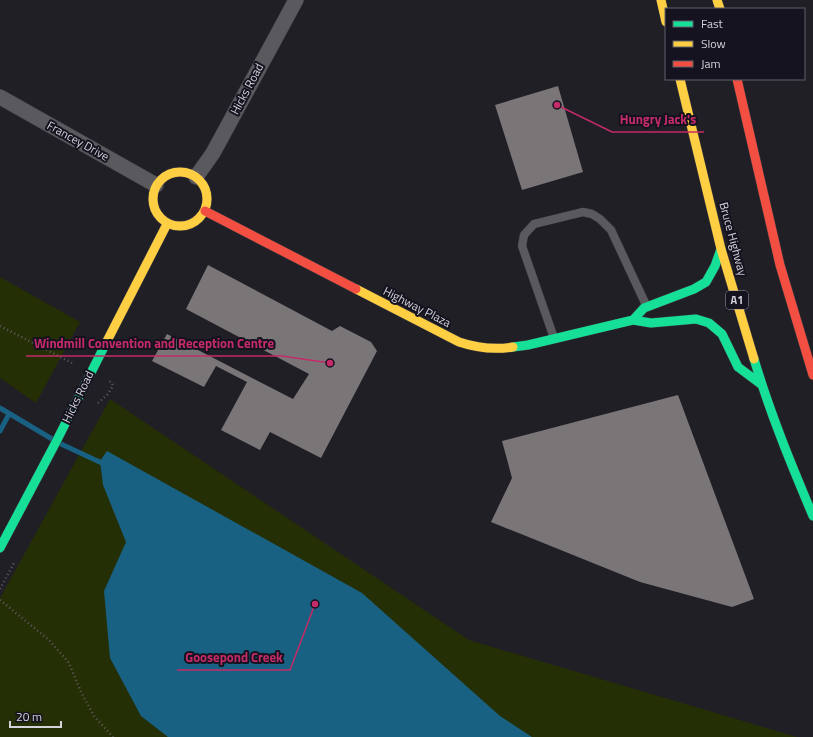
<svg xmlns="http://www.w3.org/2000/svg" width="813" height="737" font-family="'Titillium Web',sans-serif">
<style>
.green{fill:#252f05}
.water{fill:#186183}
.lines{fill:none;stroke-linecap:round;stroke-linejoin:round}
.stream{stroke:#186183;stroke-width:5}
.building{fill:#7a7577}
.lane-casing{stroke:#3a393f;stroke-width:9}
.street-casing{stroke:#3a393f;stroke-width:16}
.fast-casing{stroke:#3a393f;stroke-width:10}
.slow-casing{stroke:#3a393f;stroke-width:10}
.jam-casing{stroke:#3a393f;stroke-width:10}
.path{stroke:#5c5b61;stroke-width:2.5;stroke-dasharray:1 3;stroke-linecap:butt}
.lane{stroke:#5a595e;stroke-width:8}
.street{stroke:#5a595e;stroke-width:15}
.fast{stroke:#16e098;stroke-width:9}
.slow{stroke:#ffcf43;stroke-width:9}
.jam{stroke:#f24e42;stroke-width:9}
.labels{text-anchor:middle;stroke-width:4;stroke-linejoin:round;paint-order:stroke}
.shield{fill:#15131f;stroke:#9b99a3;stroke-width:1}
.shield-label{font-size:11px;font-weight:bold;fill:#d4d3dc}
.street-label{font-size:12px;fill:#d4d3dc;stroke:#15131f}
.leader{fill:none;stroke:#c42b68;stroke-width:1.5}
.callout-dot{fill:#c42b68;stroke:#15131f;stroke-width:1.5}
.callout-label{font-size:13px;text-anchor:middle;font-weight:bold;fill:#c42b68;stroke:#15131f;stroke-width:4;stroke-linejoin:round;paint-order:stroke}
</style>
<rect width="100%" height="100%" fill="#201f26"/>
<path class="green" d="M 0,277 L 80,322 L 36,403 L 0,378 Z
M 110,399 L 469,640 L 797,737 L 0,737 L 0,598 Z"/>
<path class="water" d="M 107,451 L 362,593 L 500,716 L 532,737 L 168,737 L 141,716 L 110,658 L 104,591 L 126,542 L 103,485 L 100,461 Z"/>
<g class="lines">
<path class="stream" d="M 0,408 L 52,439
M 0,431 L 9,414
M 61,444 L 104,464"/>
</g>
<path class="building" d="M 558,86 L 583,172 L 522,190 L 495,105 Z
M 208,265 L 332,331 L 340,326 L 371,342 L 377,351 L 321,458 L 270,432 L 260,450 L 221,430 L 247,382 L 216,366 L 204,387 L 152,361 L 167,334 L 293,399 L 309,374 L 186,309 Z
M 678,395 L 754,599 L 732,607 L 640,582 L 491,522 L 512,478 L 502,441 Z"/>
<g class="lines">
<defs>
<path id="lane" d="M 554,338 L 522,246 L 524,235 L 534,224 L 583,212 L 592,214 L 600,219 L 611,230 L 647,307"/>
<path id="street" d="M 0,97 L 156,185
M 196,177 L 213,153 L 296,0"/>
<path id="fast" d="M 633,320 L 644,308 L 694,289 L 706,282 L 715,266 L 721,249
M 513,347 L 528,345 L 633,320 L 651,323 L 696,319 L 709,323 L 722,334 L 738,367 L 762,385
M 754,359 C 770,413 791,464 813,516
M 0,548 L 56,442 L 106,343"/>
<path id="slow" d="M 661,0 L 666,22
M 717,0 L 720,9
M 680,79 L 721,249 L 754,359
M153 199a27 27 0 1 1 54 0a27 27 0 1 1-54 0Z
M 356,289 L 459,342 C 477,348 494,350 513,347
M 106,343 L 167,224"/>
<path id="jam" d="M 737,79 L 780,265 L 813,375
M 205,211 L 356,289"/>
</defs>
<use href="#lane" class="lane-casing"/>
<use href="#street" class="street-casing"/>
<use href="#fast" class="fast-casing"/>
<use href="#slow" class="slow-casing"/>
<use href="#jam" class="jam-casing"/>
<path class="path" d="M 0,326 L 74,364
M 98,403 L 107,395 L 113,386 L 112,383 L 108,380
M 0,589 L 15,561
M 0,600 L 49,640 L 69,663 L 81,692 L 94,716 L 113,737"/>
<use href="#lane" class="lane"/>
<use href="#street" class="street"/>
<use href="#fast" class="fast"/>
<use href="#slow" class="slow"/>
<use href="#jam" class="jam"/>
</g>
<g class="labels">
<rect class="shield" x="726" y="291" width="22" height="18" rx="3"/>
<g class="shield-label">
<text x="737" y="304">A1</text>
</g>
<g class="street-label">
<text transform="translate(247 89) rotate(-62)" y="4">Hicks Road</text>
<text transform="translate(78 141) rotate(29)" y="4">Francey Drive</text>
<text transform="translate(733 239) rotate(75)" y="4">Bruce Highway</text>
<text transform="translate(417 307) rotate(27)" y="4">Highway Plaza</text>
<text transform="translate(78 397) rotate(-64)" y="4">Hicks Road</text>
</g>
</g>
<path class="leader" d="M557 105L612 132H704M330 363L282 356H26M315 604L290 670H177"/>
<g class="callout-dot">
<circle cx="557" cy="105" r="4"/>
<circle cx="330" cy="363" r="4"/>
<circle cx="315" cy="604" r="4"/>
</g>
<g class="callout-label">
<text x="658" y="124">Hungry Jack's</text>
<text x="154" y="348">Windmill Convention and Reception Centre</text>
<text x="234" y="662">Goosepond Creek</text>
</g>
<rect x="665" y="8" width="140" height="72" fill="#15131f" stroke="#61606b"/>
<rect x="673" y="21" width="20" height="6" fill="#16e098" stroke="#61606b"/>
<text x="701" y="28" font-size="12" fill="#d4d3dc">Fast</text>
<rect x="673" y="41" width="20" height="6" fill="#ffcf43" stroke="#61606b"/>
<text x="701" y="48" font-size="12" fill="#d4d3dc">Slow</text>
<rect x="673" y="61" width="20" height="6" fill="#f24e42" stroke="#61606b"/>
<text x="701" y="68" font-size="12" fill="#d4d3dc">Jam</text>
<path d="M10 721v6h51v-6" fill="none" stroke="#d4d3dc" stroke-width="2"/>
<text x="16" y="721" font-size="12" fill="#d4d3dc" stroke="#15131f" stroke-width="3" paint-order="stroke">20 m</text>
</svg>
